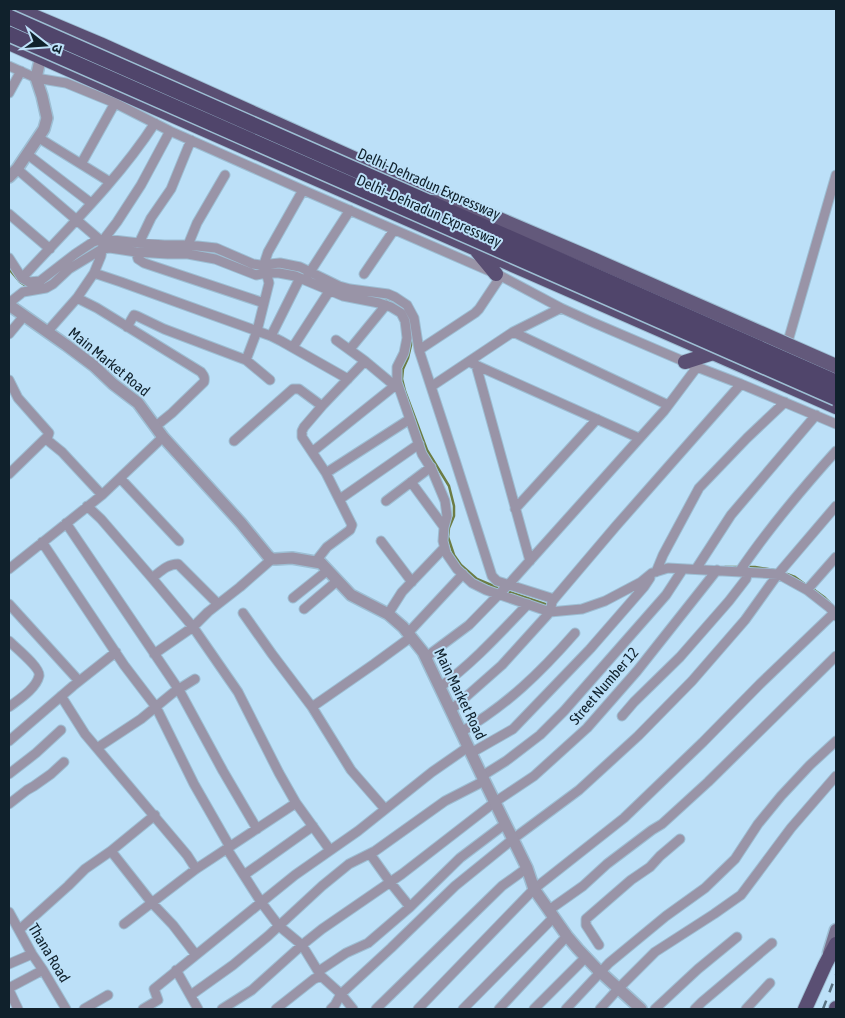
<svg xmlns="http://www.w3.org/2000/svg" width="845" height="1018" font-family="'Asap Condensed','Noto Sans Devanagari',sans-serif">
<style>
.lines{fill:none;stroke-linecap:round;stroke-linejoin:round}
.stream{stroke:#6c7c44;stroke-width:2.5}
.minor-casing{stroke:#9dbed3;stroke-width:11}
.tertiary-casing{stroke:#9dbed3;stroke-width:14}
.secondary-casing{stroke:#9dbed3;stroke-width:15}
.trunk-casing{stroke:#9dbed3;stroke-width:16}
.minor{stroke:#9994a7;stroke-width:9}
.tertiary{stroke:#9994a7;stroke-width:11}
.secondary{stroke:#79728e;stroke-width:12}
.trunk{stroke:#5a4f73;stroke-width:14}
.rail{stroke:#587181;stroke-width:2.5;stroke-dasharray:9 9;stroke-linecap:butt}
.primary-bridge-casing{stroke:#9dbed3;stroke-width:16;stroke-linecap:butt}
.motorway-bridge-casing{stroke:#9dbed3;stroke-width:18;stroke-linecap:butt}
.primary-bridge{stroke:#63597b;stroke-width:14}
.motorway-bridge{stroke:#50456b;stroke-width:15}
.labels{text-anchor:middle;stroke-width:4;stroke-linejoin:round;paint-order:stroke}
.street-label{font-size:15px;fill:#10212c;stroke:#bce0f8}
</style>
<rect width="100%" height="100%" fill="#bce0f8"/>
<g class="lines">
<path class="stream" d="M 128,246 L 158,249
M 200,251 L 221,256 L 242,265
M 75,259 L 94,247 L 101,246
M 274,268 L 286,268
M 9,269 L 20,282 L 29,288
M 42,285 L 59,272
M 376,297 L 393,302 L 404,310 L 410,319 L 412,333 L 411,345 L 408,358 L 403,369 L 402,379 L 405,391 L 427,450 L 449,486 L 454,506 L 454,516 L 449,528 L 448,537 L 454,555 L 461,565 L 477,579 L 501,589
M 725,567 L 740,567
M 745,567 L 755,567 L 774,570
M 787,574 L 795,577 L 806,585
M 813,589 L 824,597 L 830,603
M 506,591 L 548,605"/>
<defs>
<path id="minor" d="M 9,66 L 36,78 L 66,83 L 115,103 L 170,131 L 303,190 L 501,276 L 561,308 L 592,322 L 697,367 L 741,384 L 836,424
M 9,93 L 21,71
M 39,138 L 110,182
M 27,154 L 91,203
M 81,164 L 115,103
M 17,169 L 100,240
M 9,214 L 50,249
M 139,243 L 151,218 L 171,189 L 191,140
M 188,245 L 197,223 L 225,175
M 136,252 L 138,259 L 144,263 L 264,303
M 9,258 L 22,278 L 29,282 L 40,281 L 75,254 L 93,242 L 104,239 L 139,243 L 164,245 L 188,245 L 216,248 L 253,264 L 260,265 L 280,263 L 300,267 L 339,286 L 350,289 L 388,294 L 395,297 L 407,305 L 414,318 L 419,350 L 455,460 L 492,576 L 497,581 L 554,599
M 94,273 L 121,282 L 271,336 L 281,341 L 348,379
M 364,274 L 394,230
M 308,275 L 350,210
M 22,278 C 68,228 118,180 155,123
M 77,298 L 97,308 L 201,372 C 204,376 205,377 204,382 L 172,413 L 156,426
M 9,303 L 23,292 L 46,288 L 53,284 L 69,269 L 102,249 L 110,248 L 136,252 L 168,254 L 188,254 L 215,259 L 256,275 L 266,273 L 279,273 L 295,276 L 343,296 L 379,303 L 391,307 L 401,313 L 405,321 L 406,329 L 407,338 L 404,353 L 397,367 L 397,382 L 422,454 L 432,470 L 445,501 L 447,516 L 444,527 L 443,541 L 446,553 L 457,569 L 472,583 L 486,590 L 550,612 L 582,609 L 605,601 L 641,582 L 652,573 L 668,568 L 778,574 L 807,590 L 830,608 L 836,616
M 127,327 L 134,315 L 137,316 L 164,329 L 246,360 L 270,380
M 47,332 L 77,298 L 94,273 L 101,256 L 104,239 L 117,222 L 141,185 L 170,131
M 513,332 L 668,405
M 9,334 L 24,316
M 271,336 L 300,278
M 336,340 L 365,361 L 395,386
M 293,347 L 330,290
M 786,348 L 836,175
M 350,349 L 386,305
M 419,350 L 475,313 L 479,309 L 501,276
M 246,360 L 257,331 L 269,283 L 264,264 L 268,252 L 303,190
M 469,362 L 639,438
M 476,365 L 530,561
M 9,380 L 18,398 L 49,433 L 48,436 L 9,474
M 432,386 L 513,332 L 561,308
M 46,439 L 62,452 L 102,495
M 234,441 L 293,389 L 299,389 L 322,406
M 312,452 L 397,384
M 326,473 L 410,419
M 120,478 L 179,541
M 411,482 L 444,527
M 340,499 L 419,444
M 386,501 L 431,467
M 87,506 L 101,519 L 152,578 L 193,627 L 238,692 L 279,773 L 296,803 L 330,850
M 515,509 L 597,419
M 66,523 L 179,690 L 223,771 L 257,829
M 381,541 L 412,582
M 42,542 L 124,665 L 156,707 L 194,784 L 230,847
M 316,561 L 327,547 L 350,530 L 352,525 L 326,473 L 302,437 L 302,431 L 304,427 L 322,406 L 365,361
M 9,569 L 102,495 L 163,437
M 696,569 L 731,515 L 816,415
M 656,572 L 663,555 L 699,488 L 747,438 L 785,402
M 739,572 C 768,529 801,490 836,451
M 152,578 C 160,572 167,564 178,564 L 218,604
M 807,590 L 836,557
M 293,598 L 328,570
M 9,604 L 79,681
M 304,609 L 337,581
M 243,613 L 272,654 L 312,707 L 351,770 L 385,809
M 388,614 L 402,592 L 444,548
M 408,633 L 463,574
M 9,641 C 15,647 41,668 39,676 C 36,689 18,700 9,707
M 154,654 L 193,627 L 208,612 L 240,587 L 272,559
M 426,657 L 469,625 L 509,584 L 664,411 L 697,367
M 440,687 C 473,663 500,633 528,604
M 61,696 L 85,734 L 187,855 L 196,869
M 312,707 L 374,664 L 411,637
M 451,710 L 502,665 L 550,612 L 552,602 L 554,599 L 616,526 L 741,384
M 622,716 L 634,702 L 680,657 L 729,601 L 746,579 L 748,572
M 461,732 C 507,705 540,673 575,633
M 9,741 L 73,686 L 116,652
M 97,748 L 141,719 L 174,692 L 195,679
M 471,753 L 513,729 L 590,649 L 644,587 L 650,578
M 9,774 L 36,753 L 61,730
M 482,776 L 506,761 L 540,735 L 564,711 L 666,595 L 683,569
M 9,804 L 27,790 L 34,786 L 51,774 L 64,762
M 227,849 L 261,902 L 279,926 L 302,945 L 321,976 L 341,994 L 353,1009
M 111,851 L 152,903 L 173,925 L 196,955
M 370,854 L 390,882 L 410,907
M 244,875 L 313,826
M 549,910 L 583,886 L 607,864 L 652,830 L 662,824 L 708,782 L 836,656
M 9,912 L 32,954 L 43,970 L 66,1009
M 124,924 L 196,869 L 296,803
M 19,930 L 68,886 L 85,869 L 111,851 L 155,815
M 599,945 L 586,925 L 586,919 L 631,880 L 650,867 L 660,856 L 680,839
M 9,964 L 32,954
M 176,970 L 198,1009
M 319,971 L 346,953 L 368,943 L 410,907 L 460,858 L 505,824
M 9,988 L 43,970
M 9,990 L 18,1009
M 191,995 L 233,965 L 268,936 L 322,886 L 349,864 L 375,851 L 445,801 L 484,781
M 84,1009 L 108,995
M 143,1009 L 158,1000 L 154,989 L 295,875 L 358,831 L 432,772 L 468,747
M 222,1009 L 252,990 L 302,945 L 322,929 L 402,874 L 495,802 L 534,776 L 587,728 L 637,671 L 717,570
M 276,1009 L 314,979 L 321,976
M 331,1009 L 335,1005 L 341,994 L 391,948 L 455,886 L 513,839 L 579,790 L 638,736 L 692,681 L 745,620 L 778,574 L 836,506
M 376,1009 L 502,886 L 527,868
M 418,1009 L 534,889 L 624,818 L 703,742 L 760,684 L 834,613
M 463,1009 L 554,917
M 499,1009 L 567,936
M 534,1009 L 586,957
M 566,1009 L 609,963 L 666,916 L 705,888 L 735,859 L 758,824 L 781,796 L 810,765 L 836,741
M 600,1009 L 618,989 L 655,952 L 714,914 L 741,895 L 791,828 L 836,776
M 655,1009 L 698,969 L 737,937
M 695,1009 L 702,1002 L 772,943
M 746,1009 L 770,983"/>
<path id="tertiary" d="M 9,177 L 17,169 L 44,129 L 47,118 L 42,96 L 36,78 L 42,51
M 9,305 L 66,345 L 94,366 L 113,384 L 138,403 L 163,437 L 241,523 L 268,556 L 272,559 L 276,559 L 292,558 L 321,563 L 351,595 L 388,614 L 403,627 L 423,652 L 482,776 L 527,868 L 534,889 L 567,936 L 578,949 L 597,969 L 641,1009"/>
<path id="secondary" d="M 829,953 L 836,930"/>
<path id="trunk" d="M 17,9 L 100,44 L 453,203
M 9,43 L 248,149 L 836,407
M 477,251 L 496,274
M 685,362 L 713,353
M 805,1009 L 825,965 L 836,944
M 836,1009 L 836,1008"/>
</defs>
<use href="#minor" class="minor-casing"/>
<use href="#tertiary" class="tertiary-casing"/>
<use href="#secondary" class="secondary-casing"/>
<use href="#trunk" class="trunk-casing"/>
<use href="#minor" class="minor"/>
<use href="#tertiary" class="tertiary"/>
<use href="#secondary" class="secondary"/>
<use href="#trunk" class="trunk"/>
<path class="rail" d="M 823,1009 L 836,975"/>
<defs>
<path id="primary-bridge" d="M 431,202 L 464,204 L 595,260 L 836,366"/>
<path id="motorway-bridge" d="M 9,17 L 836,382
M 9,34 L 836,398"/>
</defs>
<use href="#primary-bridge" class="primary-bridge-casing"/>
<use href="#motorway-bridge" class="motorway-bridge-casing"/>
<use href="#primary-bridge" class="primary-bridge"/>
<use href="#motorway-bridge" class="motorway-bridge"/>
</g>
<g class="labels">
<g class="street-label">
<text transform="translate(429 184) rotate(24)" y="5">Delhi-Dehradun Expressway</text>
<text transform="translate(429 211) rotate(24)" y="5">Delhi–Dehradun Expressway</text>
<text transform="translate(109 362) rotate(39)" y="5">Main Market Road</text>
<text transform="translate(604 686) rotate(-49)" y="5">Street Number 12</text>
<text transform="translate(460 694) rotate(64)" y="5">Main Market Road</text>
<text transform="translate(49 953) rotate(59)" y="5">Thana Road</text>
</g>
</g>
<rect width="845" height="1018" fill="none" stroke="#10212c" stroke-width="20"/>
<g transform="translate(45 45) rotate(107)" stroke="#bce0f8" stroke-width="4" paint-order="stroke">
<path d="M0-4L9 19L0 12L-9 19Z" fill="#10212c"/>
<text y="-8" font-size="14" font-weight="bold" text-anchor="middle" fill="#10212c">उ</text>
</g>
</svg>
